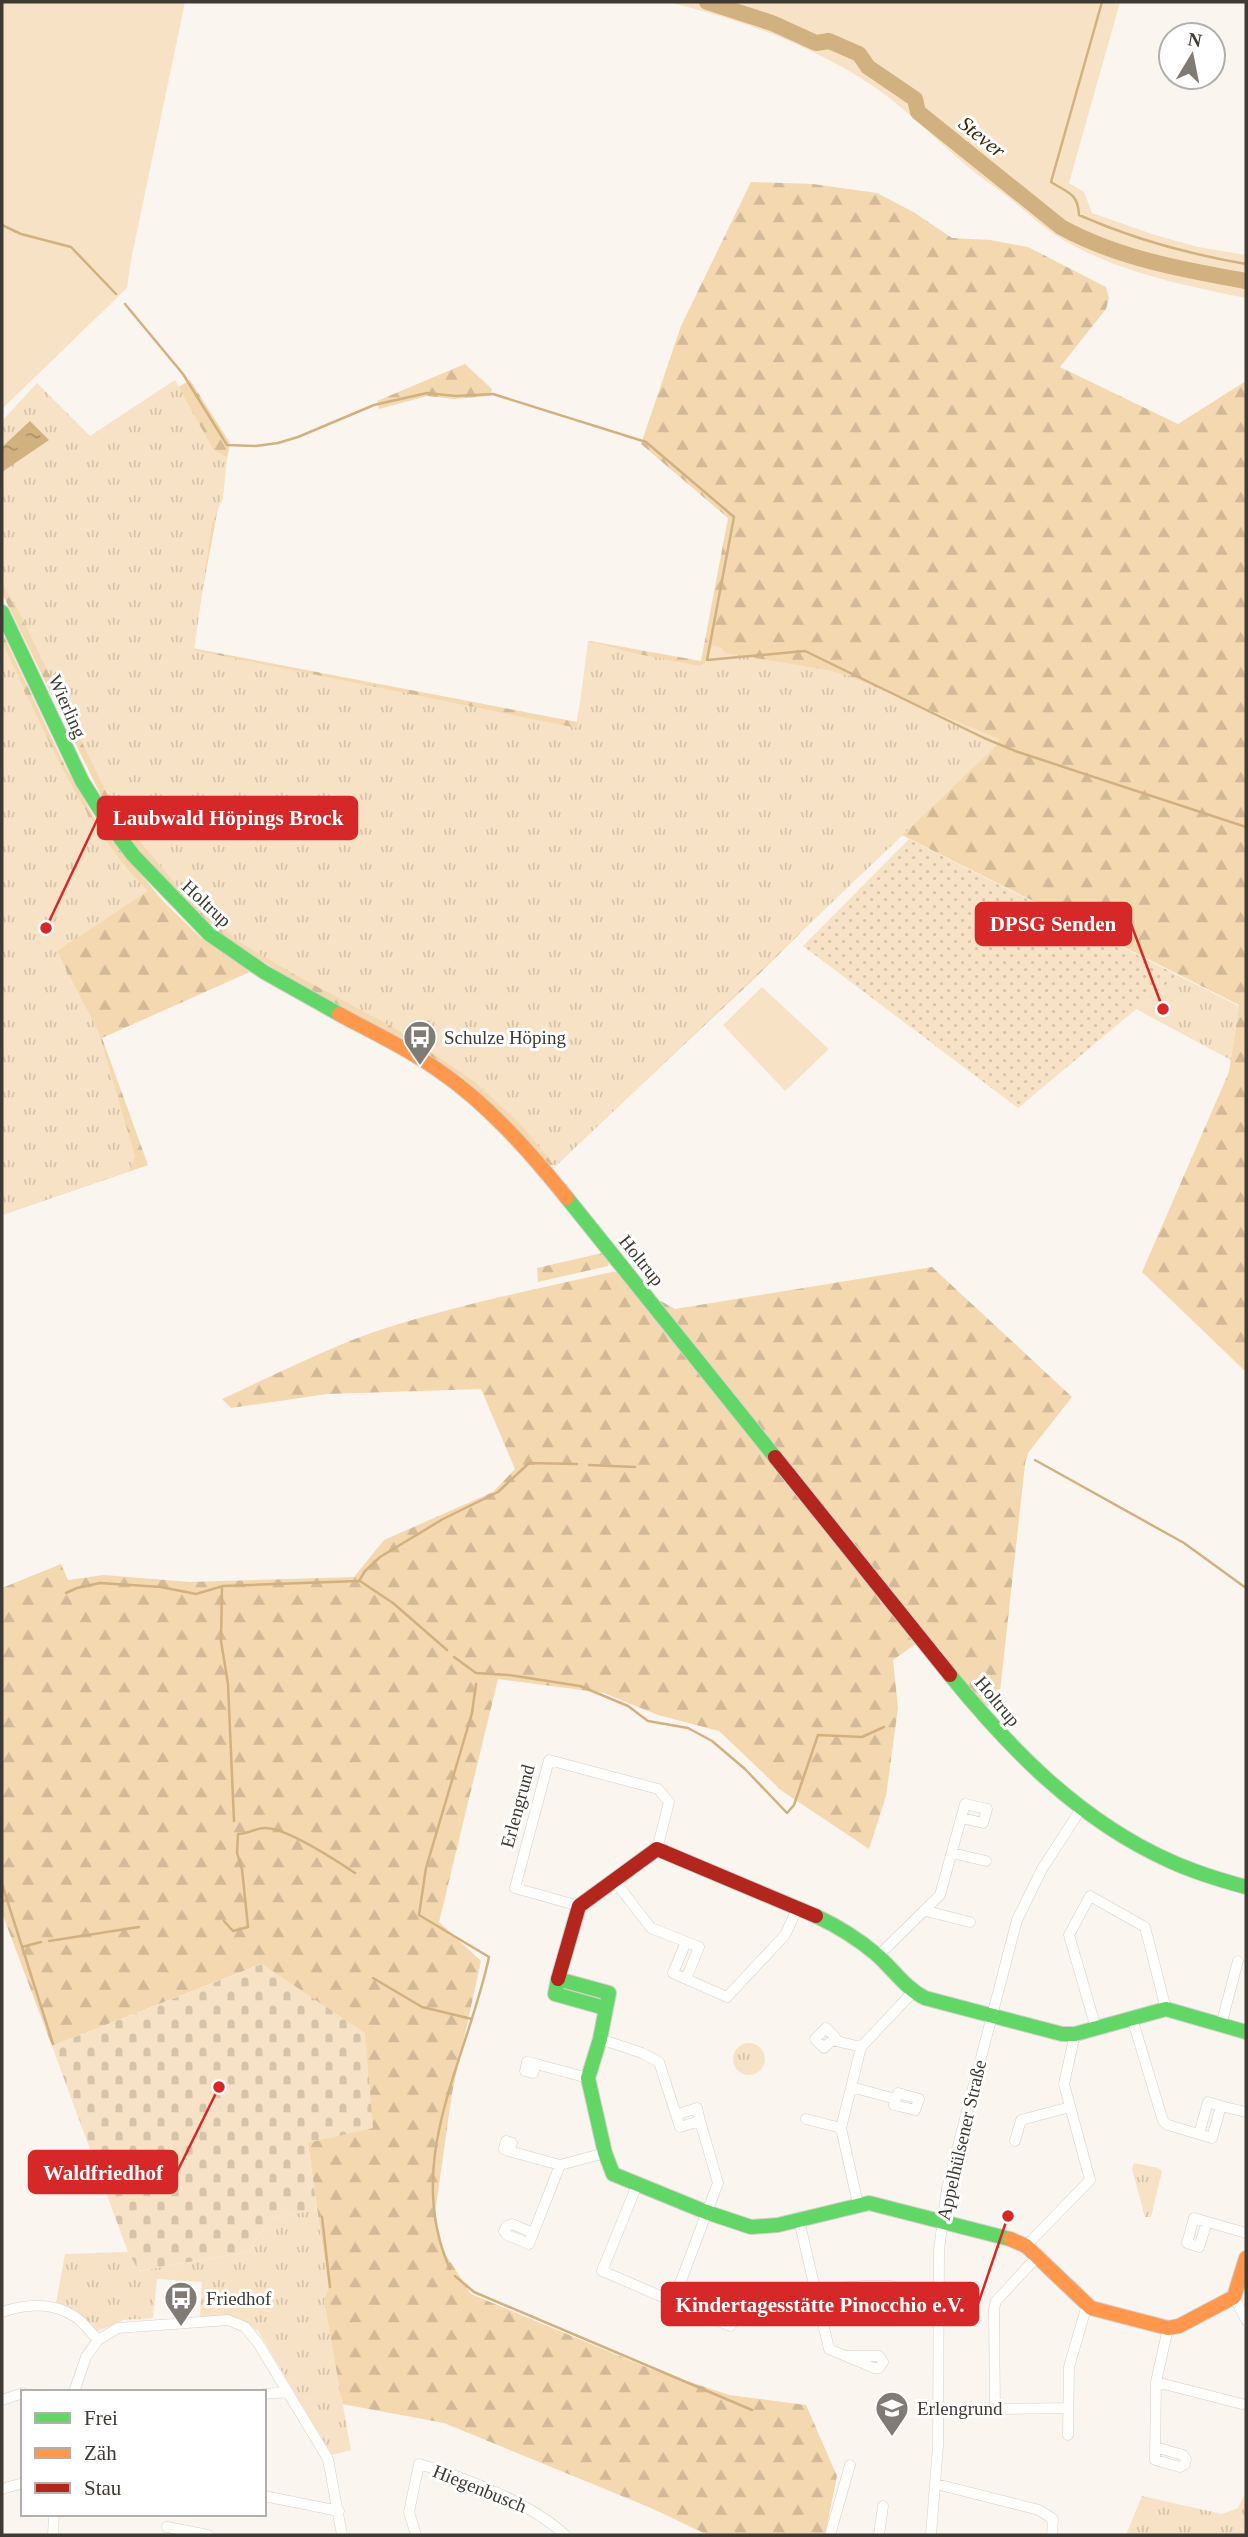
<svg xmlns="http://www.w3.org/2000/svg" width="1248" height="2537" font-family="Georgia,serif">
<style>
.grass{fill:#f7e2c5}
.forest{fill:url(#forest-firs)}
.cemetery{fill:url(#cemetery-stones)}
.park{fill:url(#park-tufts)}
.garden{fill:url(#garden-dots)}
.water{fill:url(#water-ripples)}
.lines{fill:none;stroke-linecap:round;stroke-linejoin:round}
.stream{stroke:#d2b180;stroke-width:2.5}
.river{stroke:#d2b180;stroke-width:16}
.street-casing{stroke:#d5d0ca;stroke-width:11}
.fast-casing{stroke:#d5d0ca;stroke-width:16}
.slow-casing{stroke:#d5d0ca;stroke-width:16}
.jam-casing{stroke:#d5d0ca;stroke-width:16}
.street{stroke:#fefefd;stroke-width:10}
.fast{stroke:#63d668;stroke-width:14}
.slow{stroke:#ff974d;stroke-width:14}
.jam{stroke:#b3261e;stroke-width:14}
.labels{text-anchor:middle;stroke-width:6;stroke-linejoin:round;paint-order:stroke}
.street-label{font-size:19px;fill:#3f3a33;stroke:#fff}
.poi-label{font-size:19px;fill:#3f3a33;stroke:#fff;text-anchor:start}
.water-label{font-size:21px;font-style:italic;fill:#3b280a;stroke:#fff}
.leader{fill:none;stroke:#d62828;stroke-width:2.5}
.callout-dot{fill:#d62828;stroke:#fff;stroke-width:2.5}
.callout{fill:#d62828;stroke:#d62828;stroke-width:2.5}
.callout-label{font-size:21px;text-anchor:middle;font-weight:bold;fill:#fff}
</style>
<defs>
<pattern id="forest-firs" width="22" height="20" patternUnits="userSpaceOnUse" patternTransform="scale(1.75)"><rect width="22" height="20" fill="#f4d8b0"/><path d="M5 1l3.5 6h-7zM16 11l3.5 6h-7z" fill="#d2ba98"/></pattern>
<pattern id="cemetery-stones" width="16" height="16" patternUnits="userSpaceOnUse" patternTransform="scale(1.75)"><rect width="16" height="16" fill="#f7e2c5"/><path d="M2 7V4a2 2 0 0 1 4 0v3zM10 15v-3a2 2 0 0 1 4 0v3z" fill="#d5c3aa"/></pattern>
<pattern id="park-tufts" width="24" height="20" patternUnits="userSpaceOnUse" patternTransform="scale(1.75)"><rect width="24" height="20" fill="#f7e2c5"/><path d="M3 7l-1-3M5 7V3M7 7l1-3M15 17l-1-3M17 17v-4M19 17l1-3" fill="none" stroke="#d5c3aa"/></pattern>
<pattern id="garden-dots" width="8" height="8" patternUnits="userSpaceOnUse" patternTransform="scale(1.75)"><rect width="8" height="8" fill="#f7e2c5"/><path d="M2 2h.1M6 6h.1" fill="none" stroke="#d5c3aa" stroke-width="1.8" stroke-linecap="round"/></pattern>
<pattern id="water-ripples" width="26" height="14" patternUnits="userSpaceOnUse" patternTransform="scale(1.75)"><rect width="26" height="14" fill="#d2b180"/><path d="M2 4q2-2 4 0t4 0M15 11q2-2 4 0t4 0" fill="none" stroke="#ac9169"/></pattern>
</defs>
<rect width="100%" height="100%" fill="#faf5ef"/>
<path class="grass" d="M 2,2 L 185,2 L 131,260 L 127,288 L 2,409 Z
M 668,2 L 1120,2 L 1069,183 L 1084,192 L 1092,213 L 1155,235 L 1198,247 L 1246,255 L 1246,298 C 1182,285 1117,272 1060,238 C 1043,228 1029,214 1014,202 C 999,189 982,179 967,166 C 940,143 915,118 887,96 C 822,48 746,21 668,2 Z
M 762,987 L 829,1049 L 785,1091 L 723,1025 Z"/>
<path class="forest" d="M 751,182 L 813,184 L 877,193 L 915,213 L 952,238 L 990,240 L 1028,247 L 1106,287 L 1109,298 L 1106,309 L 1060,367 L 1178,424 L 1246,381 L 1246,1372 L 1142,1272 L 1229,1072 L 1239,1005 L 900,834 L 756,977 L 556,1165 L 550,1165 L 525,1137 L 465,1080 L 441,1063 L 299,985 L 212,928 L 176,893 L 140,852 L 108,810 L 2,593 L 2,498 L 96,437 L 190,380 L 230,443 L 192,648 L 577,722 L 590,641 L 701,661 L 728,518 L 641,444 L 681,326 Z
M 465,364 L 492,389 L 490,396 L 454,399 L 427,396 L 379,409 L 377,401 Z
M 2,632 L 65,766 L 95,819 L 163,901 L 201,938 L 252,971 L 102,1038 L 148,1165 L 2,1215 Z
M 602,1253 L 609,1262 L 608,1266 L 538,1282 L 537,1268 Z
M 932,1267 L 1072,1397 L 1028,1453 L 1025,1464 L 1000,1692 L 992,1706 L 983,1705 L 659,1300 L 675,1309 Z
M 612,1272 L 617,1272 L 916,1644 L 893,1660 L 898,1708 L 886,1796 L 869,1849 L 782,1791 L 719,1731 L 658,1715 L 604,1693 L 498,1679 L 439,1922 L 481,1961 L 452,2093 L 435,2213 L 442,2249 L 471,2294 L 651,2369 L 729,2395 L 806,2405 L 837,2476 L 825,2535 L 708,2535 L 651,2508 L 444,2423 L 342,2404 L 324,2302 L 328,2287 L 308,2143 L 261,1964 L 52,2046 L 2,1913 L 2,1588 L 61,1564 L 68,1580 L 104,1575 L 190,1582 L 354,1577 L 384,1540 L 493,1492 L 515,1469 L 481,1389 L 327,1394 L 231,1408 L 222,1399 C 277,1374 332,1345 389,1327 C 462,1304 537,1289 612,1272 Z"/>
<path class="cemetery" d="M 262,1964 L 365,2033 L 373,2128 L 308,2143 L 317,2210 L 271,2218 L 247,2252 L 138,2271 L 128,2252 L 52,2046 Z"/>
<path class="park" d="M 175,380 L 213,449 L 227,457 L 223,498 L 212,523 L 194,650 L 577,728 L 588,641 L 638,654 L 699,666 L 704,664 L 712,645 L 721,648 L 725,653 L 828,670 L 849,676 L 999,739 L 996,746 L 556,1166 L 521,1125 L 475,1082 L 396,1029 L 290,972 L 238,941 L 189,900 L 131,831 L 107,794 L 17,608 L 2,584 L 2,421 L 37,383 L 90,436 Z
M 2,642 C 44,729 79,821 148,891 L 57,951 L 99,1033 L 135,1156 L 129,1171 L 2,1215 Z
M 1177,975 L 1239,1006 L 1231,1060 L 1136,1009 Z
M733 2059a16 16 0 1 1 32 0a16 16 0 1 1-32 0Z
M 1134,2163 L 1158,2168 L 1162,2171 L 1151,2217 L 1145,2217 L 1132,2169 Z
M 317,2210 L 328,2287 L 324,2302 L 351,2450 L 332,2455 L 258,2331 L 238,2318 L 200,2318 L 202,2282 L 157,2279 L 153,2318 L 123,2320 L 96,2332 L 73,2309 L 56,2303 L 65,2254 L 128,2252 L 139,2271 L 247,2252 L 271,2218 Z
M 1246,2492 L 1246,2535 L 1126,2535 L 1142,2496 L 1222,2514 L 1238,2508 Z"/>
<path class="garden" d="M 909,839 L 1177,975 L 1018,1108 L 803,946 Z"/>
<path class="water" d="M 30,421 L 49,440 L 2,472 L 2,447 Z"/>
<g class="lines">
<path class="stream" d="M 1102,2 L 1051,182 C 1068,193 1078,193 1079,215 C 1133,239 1188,254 1246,264
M 2,225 L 21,234 L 71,247 L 116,294
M 125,304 L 183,374 L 227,445 L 256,446 L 278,443 L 298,437 L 374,405 L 427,393 L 455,396 L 493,394 L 646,442 L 734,517 L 707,660 L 805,651 L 984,738 L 1018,752 L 1246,827
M 1035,1460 L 1184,1543 L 1246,1588
M 589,1465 L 635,1467
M 360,1581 L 393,1603 L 447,1650
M 222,1587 L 221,1641 L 228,1684 L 234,1821
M 66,1593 L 77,1588 L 100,1583 L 161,1587 L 196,1594 L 223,1586 L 359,1581 L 365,1571 L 380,1557 L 443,1519 L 498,1492 L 529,1463 L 577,1464
M 454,1657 L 476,1673 L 509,1675 L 580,1686 L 628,1706 L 648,1721 L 688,1728 L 712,1741 L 745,1769 L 787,1813 L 794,1805 L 818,1735 L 862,1737 L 884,1727
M 2,1884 L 53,2044
M 224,1921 L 233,1931 L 248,1927 L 242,1869 L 237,1853 L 238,1834 C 248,1834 256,1828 265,1828 C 286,1828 337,1861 355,1873
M 49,1941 L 139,1927
M 22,1947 L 41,1942
M 373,1978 L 422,2007 L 472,2019
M 322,2217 L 330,2287
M 450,2269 C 402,2161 467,2061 489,1957 L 419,1915 L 426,1868 L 472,1713 L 476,1684
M 455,2276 L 474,2292 L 752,2410"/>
<path class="river" d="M 707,2 L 772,23 L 816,43 L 829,41 L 859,54 L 868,67 L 915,99 L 918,112 L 1061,227 C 1117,258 1184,270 1246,281"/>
<defs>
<path id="street" d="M 952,1853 L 986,1861
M 613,1879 L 651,1928 L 699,1947 L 686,1979 L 727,1997 L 785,1935 L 798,1907
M 579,1906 L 515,1888 L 549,1760 L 658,1789 L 669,1802 L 657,1849
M 926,1911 L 970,1922
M 686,1942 L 673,1973 L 686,1979
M 878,1956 L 940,1895 L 965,1804 L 987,1809 L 983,1823 L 962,1818
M 1132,2018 L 1163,2121 L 1168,2125 L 1212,2138 L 1221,2106 L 1246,2112
M 1221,2025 L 1238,1961
M 1096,2028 L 1069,1935 L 1090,1896 L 1145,1927 L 1166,2009
M 600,2039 L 642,2053 L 659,2062 L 680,2127 L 700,2121 L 697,2108 L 676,2115
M 832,2040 L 824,2048 L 815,2039 L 826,2028 L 835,2037 L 832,2040 L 861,2047
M 536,2064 L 533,2073 L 525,2071 L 527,2062 L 536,2064 L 588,2078
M 851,2087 L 896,2099 L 894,2105 L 915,2110 L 919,2099 L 898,2093 L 896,2099
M 806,2119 L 841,2128
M 1199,2134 L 1208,2102 L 1221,2106
M 1015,2141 L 1021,2120 L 1070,2107
M 509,2151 L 512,2143 L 506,2141 L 504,2149 L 509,2151 L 560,2165 L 605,2153
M 637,2185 L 602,2271 C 645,2289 687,2308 730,2326 L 735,2320 L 734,2316 L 716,2308 L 706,2316
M 858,2204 L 841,2128 L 861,2047 L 913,1992
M 799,2220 L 829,2349 L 874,2368 L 879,2368 L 883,2362 L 879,2356 L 847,2356
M 1207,2222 L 1199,2247 L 1187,2243 L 1194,2218 L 1246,2233
M 533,2233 L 512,2224 L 507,2226 L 504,2231 L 507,2235 L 529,2244 L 560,2165
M 1026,2246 L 1090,2180 L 1064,2084 L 1075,2034
M 1037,2257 L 996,2301 L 994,2309 L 995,2409 L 1068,2408
M 817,2292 C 845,2286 863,2285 892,2286 L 892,2295 L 882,2294 L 882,2286
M 1234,2297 L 1246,2320
M 673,2302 L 718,2183 L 700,2121
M 2,2312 C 25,2304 52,2302 74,2316 C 83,2321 91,2333 98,2340
M 1156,2382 L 1242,2404
M 74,2392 L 86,2357 L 98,2340 L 118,2328 L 228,2320 L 245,2327 L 258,2343 L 328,2459 L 342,2535
M 264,2394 L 288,2392
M 2,2400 L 23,2393
M 1068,2435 L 1069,2367 L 1087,2305
M 1155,2447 L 1183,2455 L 1186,2459 L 1185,2464 L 1180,2467 L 1155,2460 L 1156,2382 L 1168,2328
M 936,2484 L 1039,2510 L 1053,2519 L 1052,2535
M 2,2489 L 23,2483
M 264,2496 L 339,2511
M 167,2527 L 208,2535
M 53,2535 L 54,2514
M 416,2535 L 409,2512 L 419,2464 C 464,2477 531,2503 565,2535
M 830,2535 L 850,2465
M 879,2535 L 883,2506
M 931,2535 L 938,2446 L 939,2250 L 947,2188 L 1017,1920 L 1042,1869 L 1081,1809"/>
<path id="fast" d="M 2,612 L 82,781 L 106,819 L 133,855 L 209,934 L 264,972 L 339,1014
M 567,1198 L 775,1457
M 950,1675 C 1011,1750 1080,1821 1170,1861 C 1194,1872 1220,1880 1246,1887
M 816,1916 C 839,1927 857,1938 876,1954 C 893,1969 905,1988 925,1998 L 1062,2034 L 1075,2034 L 1166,2009 L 1246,2032
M 605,2008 L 555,1994 L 558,1979 L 609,1993 L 600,2039 L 588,2078 L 605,2153 L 613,2174 L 706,2212 L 751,2227 L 778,2225 L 869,2203 L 1010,2239"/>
<path id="slow" d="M 339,1014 C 372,1032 407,1048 438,1070 C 488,1104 529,1151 567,1198
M 1010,2239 L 1026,2246 L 1091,2308 L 1168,2328 L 1179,2326 L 1234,2297 L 1246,2258"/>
<path id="jam" d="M 775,1457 L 950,1675
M 558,1979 L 579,1906 L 657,1849 L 816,1916"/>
</defs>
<use href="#street" class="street-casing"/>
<use href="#fast" class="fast-casing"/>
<use href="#slow" class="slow-casing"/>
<use href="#jam" class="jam-casing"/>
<use href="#street" class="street"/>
<use href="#fast" class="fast"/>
<use href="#slow" class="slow"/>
<use href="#jam" class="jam"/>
</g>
<defs>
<symbol id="bus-pin" viewBox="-11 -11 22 30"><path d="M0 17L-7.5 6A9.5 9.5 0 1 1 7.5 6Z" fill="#807b75" stroke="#fff"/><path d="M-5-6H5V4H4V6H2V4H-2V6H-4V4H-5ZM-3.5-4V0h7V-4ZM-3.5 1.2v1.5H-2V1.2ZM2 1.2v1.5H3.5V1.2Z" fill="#fff"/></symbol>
<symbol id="school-pin" viewBox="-11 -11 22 30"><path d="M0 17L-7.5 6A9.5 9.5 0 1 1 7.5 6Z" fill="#807b75" stroke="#fff"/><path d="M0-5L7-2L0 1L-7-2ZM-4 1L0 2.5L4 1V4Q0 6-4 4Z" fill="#fff"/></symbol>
</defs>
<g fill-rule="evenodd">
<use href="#bus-pin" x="401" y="1018" width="38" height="52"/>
<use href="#bus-pin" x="162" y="2279" width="38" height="52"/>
<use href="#school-pin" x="873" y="2389" width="38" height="52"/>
</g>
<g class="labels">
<g class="street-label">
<text transform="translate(68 706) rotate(66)" y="7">Wierling</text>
<text transform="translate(207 903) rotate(43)" y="7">Holtrup</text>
<text transform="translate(642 1260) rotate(51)" y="7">Holtrup</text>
<text transform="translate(998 1701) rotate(50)" y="7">Holtrup</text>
<text transform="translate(517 1806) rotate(-75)" y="7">Erlengrund</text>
<text transform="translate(961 2140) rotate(-77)" y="7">Appelhülsener Straße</text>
<text transform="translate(480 2488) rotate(22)" y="7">Hiegenbusch</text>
</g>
<g class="poi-label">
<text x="444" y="1044">Schulze Höping</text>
<text x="206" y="2305">Friedhof</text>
<text x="917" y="2415">Erlengrund</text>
</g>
<g class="water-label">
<text transform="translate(982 137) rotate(39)" y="7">Stever</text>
</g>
</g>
<path class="leader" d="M46 928L98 818M1163 1009L1131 924M219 2087L177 2172M1008 2216L978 2304"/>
<g class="callout-dot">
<circle cx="46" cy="928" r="7"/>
<circle cx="1163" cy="1009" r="7"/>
<circle cx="219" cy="2087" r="7"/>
<circle cx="1008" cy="2216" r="7"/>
</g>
<g class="callout">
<rect x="98" y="797" width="259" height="42" rx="7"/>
<rect x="976" y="903" width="155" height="42" rx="7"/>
<rect x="29" y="2151" width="148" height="42" rx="7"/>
<rect x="662" y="2283" width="316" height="42" rx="7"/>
</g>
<g class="callout-label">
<text x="228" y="825">Laubwald Höpings Brock</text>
<text x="1053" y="931">DPSG Senden</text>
<text x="103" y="2180">Waldfriedhof</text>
<text x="820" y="2312">Kindertagesstätte Pinocchio e.V.</text>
</g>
<rect width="1248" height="2537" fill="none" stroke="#3f3a33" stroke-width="7"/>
<rect x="21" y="2390" width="245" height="126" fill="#ffffff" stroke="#b2b0ad" stroke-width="2"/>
<rect x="35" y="2413" width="35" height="10" fill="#63d668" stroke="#b2b0ad" stroke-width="2"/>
<text x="84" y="2425" font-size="21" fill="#3f3a33">Frei</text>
<rect x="35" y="2448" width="35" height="10" fill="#ff974d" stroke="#b2b0ad" stroke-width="2"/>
<text x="84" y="2460" font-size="21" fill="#3f3a33">Zäh</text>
<rect x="35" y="2483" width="35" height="10" fill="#b3261e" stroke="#b2b0ad" stroke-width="2"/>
<text x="84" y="2495" font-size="21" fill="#3f3a33">Stau</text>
<g transform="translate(1192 56) rotate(10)"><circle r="33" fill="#ffffff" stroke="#b2b0ad" stroke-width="2"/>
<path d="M0-5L12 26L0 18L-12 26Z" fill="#807b75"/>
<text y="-10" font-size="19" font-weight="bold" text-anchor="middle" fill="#3f3a33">N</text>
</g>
</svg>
